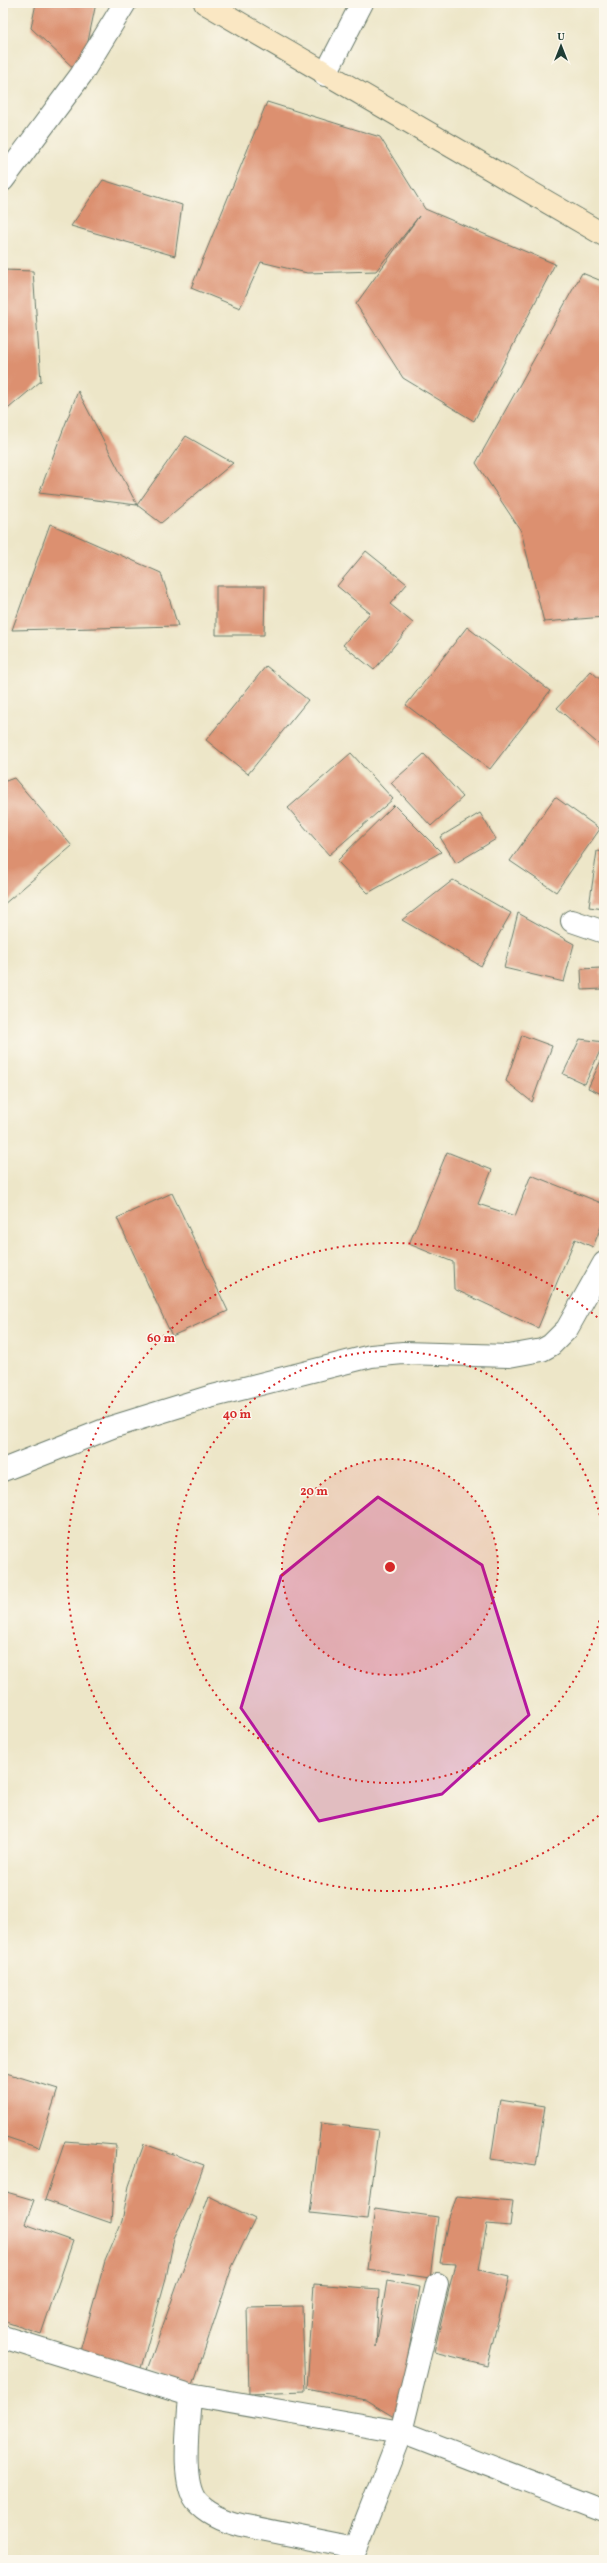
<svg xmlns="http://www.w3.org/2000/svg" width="607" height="2563" font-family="Vollkorn,serif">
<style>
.building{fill:#dc9070}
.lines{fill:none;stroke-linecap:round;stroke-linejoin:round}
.street-casing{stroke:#677868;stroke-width:24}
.secondary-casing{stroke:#677868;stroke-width:24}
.street{stroke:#fff;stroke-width:22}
.secondary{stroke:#fae7c3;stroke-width:22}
.marked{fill:#b5179e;fill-opacity:0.2;stroke:#b5179e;stroke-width:3;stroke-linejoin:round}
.ring{fill:none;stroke:#d62828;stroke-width:2;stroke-dasharray:2 4}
.centre{fill:#d62828;stroke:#fbf7ec;stroke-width:2}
.ring-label{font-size:12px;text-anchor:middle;font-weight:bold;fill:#d62828;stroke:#fbf7ec;stroke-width:3;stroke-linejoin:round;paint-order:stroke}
</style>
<rect width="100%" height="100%" fill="#fbf7ec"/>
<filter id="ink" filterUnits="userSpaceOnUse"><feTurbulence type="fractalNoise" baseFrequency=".025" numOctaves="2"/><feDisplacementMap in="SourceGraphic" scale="8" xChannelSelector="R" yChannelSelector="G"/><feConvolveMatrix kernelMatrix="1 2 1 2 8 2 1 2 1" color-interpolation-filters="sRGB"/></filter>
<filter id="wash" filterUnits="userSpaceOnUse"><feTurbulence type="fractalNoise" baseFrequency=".012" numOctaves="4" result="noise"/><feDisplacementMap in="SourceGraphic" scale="16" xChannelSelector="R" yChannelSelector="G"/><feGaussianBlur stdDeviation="0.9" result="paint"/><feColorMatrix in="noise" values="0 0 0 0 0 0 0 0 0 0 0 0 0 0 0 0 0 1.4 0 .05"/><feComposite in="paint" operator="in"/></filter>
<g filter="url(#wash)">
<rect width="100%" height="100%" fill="#ede6c8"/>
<g id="blocks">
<path class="building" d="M 36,3 L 96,3 L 81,75 L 31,28 Z
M 267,102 L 380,137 L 425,209 L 555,264 L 474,421 L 403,378 L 356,304 L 419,216 L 376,271 L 307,273 L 261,262 L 240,308 L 191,288 Z
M 103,180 L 182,205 L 175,256 L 71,226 Z
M 3,270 L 33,271 L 41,381 L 3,413 Z
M 582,273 L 604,282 L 604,617 L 544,622 L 521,531 L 476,463 Z
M 78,391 L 137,505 L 186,436 L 233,463 L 161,523 L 137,505 L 39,493 Z
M 50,524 L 161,573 L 178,626 L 12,630 Z
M 366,551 L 407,584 L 390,604 L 413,623 L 374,670 L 343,645 L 370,613 L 337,586 Z
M 216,586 L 265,586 L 264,635 L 216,635 Z
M 467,627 L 550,691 L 490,769 L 406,705 Z
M 266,666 L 308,700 L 248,774 L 206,740 Z
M 591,671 L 604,683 L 604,749 L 557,708 Z
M 351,753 L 393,799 L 329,855 L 288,808 Z
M 424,754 L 463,797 L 431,826 L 391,783 Z
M 14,778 L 72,846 L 3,905 L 3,782 Z
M 555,797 L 600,829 L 556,892 L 510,861 Z
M 394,805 L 441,852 L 368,893 L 337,861 Z
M 480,813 L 496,839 L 456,863 L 440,837 Z
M 597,851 L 604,852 L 604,909 L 589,907 Z
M 453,880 L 511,913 L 481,966 L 402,920 Z
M 518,913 L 574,944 L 564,982 L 504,968 Z
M 601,968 L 602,989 L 582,990 L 581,969 Z
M 522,1035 L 552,1046 L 532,1102 L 506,1081 Z
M 580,1039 L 604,1042 L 585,1084 L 563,1074 Z
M 604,1054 L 604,1095 L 588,1088 Z
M 447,1152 L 492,1170 L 478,1204 L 515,1216 L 531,1175 L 604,1204 L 604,1219 L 593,1247 L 575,1239 L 538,1328 L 454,1289 L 453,1262 L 409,1244 Z
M 172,1193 L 228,1311 L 172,1336 L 117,1218 Z
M 3,2072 L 58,2089 L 39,2148 L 3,2136 Z
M 500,2099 L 545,2106 L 536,2166 L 491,2159 Z
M 321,2123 L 378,2130 L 367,2219 L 310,2213 Z
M 65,2141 L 116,2145 L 111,2223 L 45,2200 Z
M 144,2144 L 204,2165 L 189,2207 L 174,2238 L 166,2278 L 141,2368 L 80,2351 L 105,2261 L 122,2221 L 129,2186 Z
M 3,2191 L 34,2200 L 25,2224 L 73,2241 L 41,2334 L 3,2321 Z
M 209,2196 L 255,2219 L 232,2267 L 193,2385 L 147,2370 Z
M 457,2196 L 513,2201 L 510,2226 L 487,2224 L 479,2270 L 509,2277 L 487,2365 L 434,2352 L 455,2264 L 440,2263 L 448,2220 Z
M 375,2208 L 438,2217 L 430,2278 L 367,2269 Z
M 387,2281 L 420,2287 L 397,2419 L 366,2400 L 307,2388 L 314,2284 L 379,2289 L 376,2347 Z
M 302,2306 L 305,2392 L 249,2394 L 247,2307 Z"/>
</g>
</g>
<g filter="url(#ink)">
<use href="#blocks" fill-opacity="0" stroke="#677868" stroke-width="1"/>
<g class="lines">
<defs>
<path id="street" d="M 325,75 L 362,3
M 3,180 L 81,75 L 125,3
M 572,921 L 604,932
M 3,1470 L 112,1427 L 209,1397 L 371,1356 L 403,1353 L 509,1356 L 542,1350 L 551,1345 L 567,1329 L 604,1263
M 3,2337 L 190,2395 L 401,2432 L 604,2510
M 190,2395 C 189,2421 180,2480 196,2501 C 207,2514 225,2521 241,2525 L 356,2548
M 351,2560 L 401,2432 L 437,2284"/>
<path id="secondary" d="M 205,3 L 604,235"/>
</defs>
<use href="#street" class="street-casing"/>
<use href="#secondary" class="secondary-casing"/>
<use href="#street" class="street"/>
<use href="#secondary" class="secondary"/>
</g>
</g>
<path class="marked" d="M 378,1497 L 482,1565 L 529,1715 L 442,1794 L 319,1821 L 241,1708 L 281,1576 Z"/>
<circle cx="390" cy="1567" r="108" fill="#d62828" fill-opacity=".12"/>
<g class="ring">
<circle cx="390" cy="1567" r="108"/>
<path d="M604 1597A216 216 0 1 1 604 1537"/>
<path d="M603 1812A324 324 0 1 1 603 1322"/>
</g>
<circle cx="390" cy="1567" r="6" class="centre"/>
<g class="ring-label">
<text x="161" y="1342">60 m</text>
<text x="237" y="1418">40 m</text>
<text x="314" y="1495">20 m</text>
</g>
<rect width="607" height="2563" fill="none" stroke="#fbf7ec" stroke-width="16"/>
<g transform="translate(561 46)" stroke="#fbf7ec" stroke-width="3" paint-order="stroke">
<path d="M0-3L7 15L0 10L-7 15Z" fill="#1f3d34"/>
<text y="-6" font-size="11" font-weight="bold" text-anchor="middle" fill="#1f3d34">U</text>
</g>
</svg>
